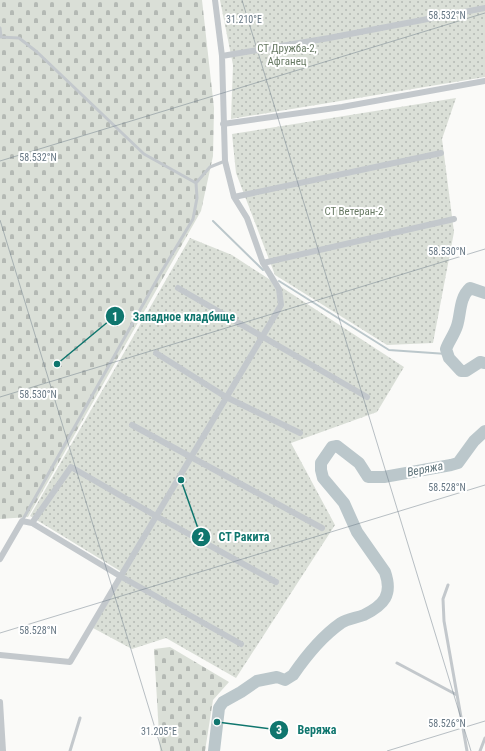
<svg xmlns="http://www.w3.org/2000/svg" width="485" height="751" font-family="'Roboto Condensed',sans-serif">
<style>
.grass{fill:url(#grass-dots)}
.cemetery{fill:url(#cemetery-stones)}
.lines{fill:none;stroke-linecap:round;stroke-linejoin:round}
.stream{stroke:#bbc7cb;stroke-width:2}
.river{stroke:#bbc7cb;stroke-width:12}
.service{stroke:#c3c8cc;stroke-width:3}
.minor{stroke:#c3c8cc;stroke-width:6}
.ticks{fill:none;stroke:#657683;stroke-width:1;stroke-opacity:0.45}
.labels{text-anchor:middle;stroke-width:4;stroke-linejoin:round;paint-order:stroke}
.park-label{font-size:11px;fill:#687a64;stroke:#fff}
.water-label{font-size:12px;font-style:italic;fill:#60757c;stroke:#fff}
.ticks-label{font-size:10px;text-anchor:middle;fill:#657683;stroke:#fff;stroke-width:4;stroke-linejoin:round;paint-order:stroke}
.leader{fill:none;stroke:#0f766e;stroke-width:1.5}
.callout-dot{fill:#0f766e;stroke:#fff;stroke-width:1.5}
.mark-label{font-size:12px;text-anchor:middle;font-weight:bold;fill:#fff}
.callout-label{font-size:12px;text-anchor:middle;font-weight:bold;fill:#0f766e;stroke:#fff;stroke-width:4;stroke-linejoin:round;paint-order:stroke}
</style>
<defs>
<pattern id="grass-dots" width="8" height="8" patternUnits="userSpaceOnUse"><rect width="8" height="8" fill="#dadfd7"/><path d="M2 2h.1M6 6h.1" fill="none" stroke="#b4b9b4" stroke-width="1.8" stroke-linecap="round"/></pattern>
<pattern id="cemetery-stones" width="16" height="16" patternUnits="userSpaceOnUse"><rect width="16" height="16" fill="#dadfd7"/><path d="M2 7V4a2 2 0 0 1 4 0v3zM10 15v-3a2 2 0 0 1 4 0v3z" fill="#b4b9b4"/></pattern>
</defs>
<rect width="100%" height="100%" fill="#fafaf8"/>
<path class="grass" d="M 220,0 L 485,0 L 485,77 L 231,119 L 233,65 Z
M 456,98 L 442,139 L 454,232 L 433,343 L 387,345 L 275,275 L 236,173 L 232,134 Z
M 190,238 L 232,255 L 404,367 L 377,412 L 291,443 L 335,525 L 236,678 L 166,638 L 132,649 L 93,628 L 125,574 L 30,516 Z"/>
<path class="cemetery" d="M 0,0 L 202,0 L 214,108 L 213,156 L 201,211 L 28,517 L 0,519 Z
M 170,647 L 229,682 L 213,700 L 205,751 L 160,751 L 154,649 Z"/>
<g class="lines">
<path class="stream" d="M 213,221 L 263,270
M 279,281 L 389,350 L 447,354"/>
<path class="river" d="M 485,293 L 470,288 C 459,298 461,314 457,326 C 454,335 449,341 446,349 L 449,358 L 461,371 L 466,371 L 480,362 L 485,363
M 214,751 L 219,708 L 223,702 L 241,692 L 257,681 L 277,677 L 285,680 L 293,675 C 306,656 321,637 341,623 C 347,619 356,618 364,615 C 384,605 393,595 385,572 L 357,532 L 344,503 L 323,478 L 321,470 L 321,463 L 332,447 L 337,446 L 359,463 L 368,477 L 384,477 L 451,465 L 458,463 L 474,441 L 485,431"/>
<path class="service" d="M 0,28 L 1,37
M 0,37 L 19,38 L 37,52 L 144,154 L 196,183 L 210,167 L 225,161
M 22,521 L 159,276 L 193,219 L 197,198 L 196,183
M 448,585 L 443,599 L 444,621 L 467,751
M 397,663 L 457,695
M 70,751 L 80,718
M 480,751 L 485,738"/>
<path class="minor" d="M 222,56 L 329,38 L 485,8
M 223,124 L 342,107 L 485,81
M 234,197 L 441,153
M 263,263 L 454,219
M 178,288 L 367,397
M 156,353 L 226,397 L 300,433
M 132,425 L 322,528
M 32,523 L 71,467 L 156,516 L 276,582
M 0,559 L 22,521 L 32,523 L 120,576 L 241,644
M 0,655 L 70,662 L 281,305 L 279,289 L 263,263 L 247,218 L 234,197 L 225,161 L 222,56 L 215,0
M 0,702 L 3,751"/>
</g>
<path class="ticks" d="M 242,0 L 471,751M 0,161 L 485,13M 0,220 L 162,751M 0,397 L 485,249M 0,633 L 485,485M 387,751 L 485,721"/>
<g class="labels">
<g class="park-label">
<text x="287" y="52">СТ Дружба-2,<tspan x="287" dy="13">Афганец</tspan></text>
<text x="354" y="215">СТ Ветеран-2</text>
</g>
<g class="water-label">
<text transform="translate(425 469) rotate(-11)" y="4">Веряжа</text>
</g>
</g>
<g class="ticks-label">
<text x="447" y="19">58.532°N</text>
<text x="244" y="23">31.210°E</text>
<text x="38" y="161">58.532°N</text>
<text x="447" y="255">58.530°N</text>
<text x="38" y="398">58.530°N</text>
<text x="447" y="491">58.528°N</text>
<text x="38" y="634">58.528°N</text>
<text x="447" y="727">58.526°N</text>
<text x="159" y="735">31.205°E</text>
</g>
<path class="leader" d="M57 364L115 316M181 480L201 537M217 722L279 730"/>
<g class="callout-dot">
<circle cx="57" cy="364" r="4"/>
<circle cx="181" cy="480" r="4"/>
<circle cx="217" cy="722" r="4"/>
<circle cx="115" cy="316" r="10"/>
<circle cx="201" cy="537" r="10"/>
<circle cx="279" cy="730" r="10"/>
</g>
<g class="mark-label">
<text x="115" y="321">1</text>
<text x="201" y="541">2</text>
<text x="279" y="734">3</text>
</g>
<g class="callout-label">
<text x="184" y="321">Западное кладбище</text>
<text x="244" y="541">СТ Ракита</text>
<text x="317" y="734">Веряжа</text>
</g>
</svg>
